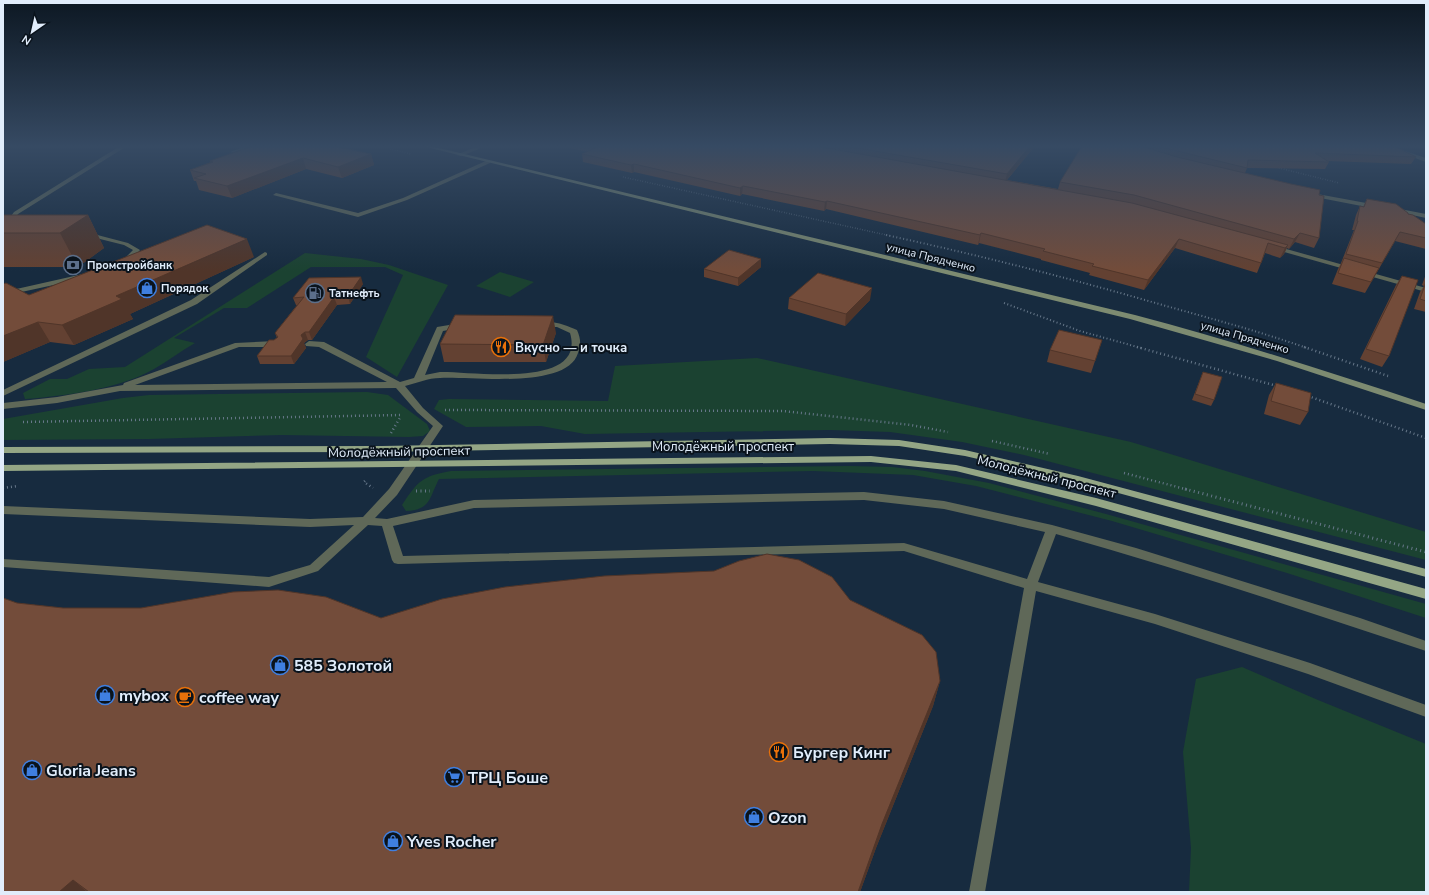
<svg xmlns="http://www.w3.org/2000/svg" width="1429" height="895" font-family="'Nunito Sans',sans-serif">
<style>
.green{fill:#1b4231}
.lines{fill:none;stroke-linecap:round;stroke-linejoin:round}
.path-far3{stroke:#67788a;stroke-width:1.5;stroke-dasharray:0.5 2;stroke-linecap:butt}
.path-far2{stroke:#67788a;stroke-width:2;stroke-dasharray:1 2.5;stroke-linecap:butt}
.path-far1{stroke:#67788a;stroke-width:2.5;stroke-dasharray:1 3;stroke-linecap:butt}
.path{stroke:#67788a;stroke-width:3;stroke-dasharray:1 3.5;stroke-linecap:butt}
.service{fill:#5f6858;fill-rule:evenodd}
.minor{fill:#5f6858;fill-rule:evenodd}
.secondary{fill:#7d8b71;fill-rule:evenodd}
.primary{fill:#94a685;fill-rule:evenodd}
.wall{fill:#634132}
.shaded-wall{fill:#503529}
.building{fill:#734c3a;stroke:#503529}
.labels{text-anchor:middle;stroke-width:4;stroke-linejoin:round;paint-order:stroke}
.far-street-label{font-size:11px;fill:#e1edfb;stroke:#0a131c}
.far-poi-label{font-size:11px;font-weight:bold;fill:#e1edfb;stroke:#0a131c;text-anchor:start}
.poi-label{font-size:13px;font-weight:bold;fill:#e1edfb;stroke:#0a131c;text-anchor:start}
.street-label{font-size:13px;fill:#e1edfb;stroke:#0a131c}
.near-poi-label{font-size:16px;font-weight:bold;fill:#e1edfb;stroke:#0a131c;text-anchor:start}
</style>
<rect width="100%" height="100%" fill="#172b3f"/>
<path class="green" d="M 305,253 L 361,259 L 389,265 L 448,285 L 397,377 L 366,357 L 403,275 L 385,267 L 311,267 L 247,308 L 224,308 L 174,338 L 195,343 C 181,351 168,361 154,369 C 119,389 65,396 25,399 L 23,393 L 50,379 L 67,379 L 89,369 L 125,367 Z
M 500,272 L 534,282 L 510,297 L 476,286 Z
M 757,358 L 1131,442 L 1426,532 L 1426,560 L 1024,455 L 962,442 L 890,432 L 830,430 L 585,434 L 541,426 L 466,427 L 434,409 L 439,400 L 449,399 L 608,401 L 615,366 Z
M 367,392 L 388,395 L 427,424 L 430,431 L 423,436 L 409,437 L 282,435 L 149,439 L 3,440 L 3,419 L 123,398 L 149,395 Z
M 850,466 L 892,467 L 925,471 L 989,483 L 1106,514 L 1426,604 L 1426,618 L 1287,573 L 1112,521 L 976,486 L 913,475 L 813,471 L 439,479 C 429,498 431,510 406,511 L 402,505 C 418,481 422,476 451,471 Z
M 1242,667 L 1318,700 L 1426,744 L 1426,892 L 1189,892 L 1191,848 L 1183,752 L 1196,679 Z"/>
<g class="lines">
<path class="path-far3" d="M 378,146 L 411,154
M 1279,168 L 1339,183
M 623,177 L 891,236"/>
<path class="path-far2" d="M 886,235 C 978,255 1069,278 1159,304 C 1209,318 1258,331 1307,348
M 1004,303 L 1080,331 L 1141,348"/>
<path class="path-far1" d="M 1137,347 L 1277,386
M 1304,347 L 1388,376
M 1308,396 L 1426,438
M 445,410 L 783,411 L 911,425 L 948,432
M 23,422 L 402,415
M 391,433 L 401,416
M 992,441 L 1050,454
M 1124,473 L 1189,490
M 365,481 L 364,482 L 373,488
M 3,488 L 18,486"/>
<path class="path" d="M 1185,489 L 1426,552
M 416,491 L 430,491"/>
<path class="service" d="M 120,146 L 127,146 L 18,214 L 5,233 L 3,234 L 3,227 L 14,212 Z
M 246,146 L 254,146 L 235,153 L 230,152 Z
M 1382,146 L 1390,146 L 1426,158 L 1426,162 Z
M 488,160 L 490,161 L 490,163 L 407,200 L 358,217 L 273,195 L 276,193 L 358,213 L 403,198 Z
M 86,232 L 128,243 L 140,250 L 128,265 L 122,265 L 122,261 L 133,250 L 124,245 L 84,235 L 83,234 Z
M 265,252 L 267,253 L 267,255 L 197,304 L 3,396 L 3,390 L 191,300 Z
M 83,274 L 86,274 L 86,278 L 3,296 L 3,292 Z
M 461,323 L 464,323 L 464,327 L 443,331 L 425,375 C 430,374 435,373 440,372 C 469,371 587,390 570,333 L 557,327 L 538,327 L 537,325 C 547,317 567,326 577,330 C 581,339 581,345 578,353 C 567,390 470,376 440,378 C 428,378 417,383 405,386 L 423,408 L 443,426 L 397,495 L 375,518 L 387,519 L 474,500 L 864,492 L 944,501 L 1052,525 L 1136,548 L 1360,618 L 1426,641 L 1426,651 C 1303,610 1181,569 1056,534 L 1038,582 L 1155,614 L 1310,663 L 1426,705 L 1426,717 L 1308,674 L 1155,624 L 1036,591 L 985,892 L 969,892 L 1024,588 L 904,551 L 398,564 L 394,563 L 392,560 L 382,526 L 368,525 L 318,571 L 269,587 L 3,567 L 3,559 L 269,577 L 310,565 L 354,525 L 310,527 L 3,514 L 3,506 L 310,519 L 363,517 L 389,489 L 433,426 L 417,412 L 396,388 L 120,391 L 57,403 L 3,409 L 3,403 L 57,397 L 123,385 L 124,383 L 235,343 L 276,341 L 280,344 L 276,347 L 239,347 L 135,385 L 387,382 L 319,347 L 306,346 L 305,344 L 309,341 L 324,342 L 400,382 L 414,378 L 437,327 ZM 864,500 L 944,509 L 1045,532 L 1027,579 L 904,543 L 403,556 L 393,526 L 474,508 Z"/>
<path class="minor" d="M 478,146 L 486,146 L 461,156 L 456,155 Z
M 1312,193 L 1377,205 L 1380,207 L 1377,209 L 1310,196 L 1310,194 Z
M 1395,208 L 1426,214 L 1426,218 L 1393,211 L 1392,210 Z
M 1272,245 L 1426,288 L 1426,292 L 1270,248 L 1269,247 Z"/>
<path class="secondary" d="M 422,146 L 431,146 L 1135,315 C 1233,341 1330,372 1426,404 L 1426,410 L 1277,361 L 1130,319 Z"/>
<path class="primary" d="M 830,438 L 899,440 L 965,450 L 1078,476 L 1426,569 L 1426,577 L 1078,482 L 965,456 L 899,446 L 830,444 L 382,452 L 3,453 L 3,447 L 382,446 Z
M 871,456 L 956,465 L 1096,498 L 1426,589 L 1426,599 L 1096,506 L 956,471 L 871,462 L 3,471 L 3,465 Z"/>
</g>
<path class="wall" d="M 159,146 L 178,146 L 167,149 Z
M 501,146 L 514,146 L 509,148 Z
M 561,146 L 1035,146 L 1007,180 L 1058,189 L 1060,182 L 1149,148 L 1149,146 L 1394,146 L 1416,157 L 1411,164 L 1327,161 L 1329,162 L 1325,169 L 1247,168 L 1245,173 L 1319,195 L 1319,238 L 1314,248 L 1295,242 L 1289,249 L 1287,248 L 1284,254 L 1280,258 L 1265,253 L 1257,273 L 1175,248 L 1144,290 L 1089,275 L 1090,273 L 1041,260 L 1041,259 L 979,243 L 978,245 L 826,209 L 824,211 L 742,194 L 740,196 L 634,172 L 632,173 L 583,162 L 582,154 L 588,152 Z
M 1043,146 L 1052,146 L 1052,147 Z
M 371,154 L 374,165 L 342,178 L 306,169 L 232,198 L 199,190 L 196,181 L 194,181 L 190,170 L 211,162 L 210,161 Z
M 1367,199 L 1408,214 L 1426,224 L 1426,249 L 1395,241 L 1365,293 L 1332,284 L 1338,269 L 1341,263 L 1354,230 L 1352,230 L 1356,215 L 1360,206 L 1363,207 Z
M 3,215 L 88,215 L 104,248 L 78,267 L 3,267 Z
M 254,257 L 130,314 L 133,319 L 74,345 L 50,342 L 3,362 L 29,295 Z
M 761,267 L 738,286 L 704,277 L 704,269 Z
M 1426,274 L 1426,312 L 1414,309 L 1420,292 L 1424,286 L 1422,285 Z
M 1402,276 L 1389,356 L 1382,367 L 1360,359 L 1396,285 Z
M 363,284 L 350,304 L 337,305 L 312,340 L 308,340 L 304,343 L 306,348 L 294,364 L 260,364 L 257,356 L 277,338 L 275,333 L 297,305 L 296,305 L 293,298 Z
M 789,298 L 870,300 L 845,326 L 788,309 Z
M 556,333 L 546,362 L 444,362 L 440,344 Z
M 1102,340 L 1091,373 L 1047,362 L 1050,350 Z
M 1203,372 L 1214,400 L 1211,406 L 1192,400 Z
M 1276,383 L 1308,412 L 1300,425 L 1264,414 L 1269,395 Z
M 850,600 L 940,681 L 933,706 L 876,848 L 860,892 L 3,892 L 17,603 L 63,608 L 141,608 L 381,618 Z"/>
<path class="shaded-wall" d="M 3,146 L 8,146 L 9,147 L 3,151 Z
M 166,146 L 178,146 L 167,149 Z
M 508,146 L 514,146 L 509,148 Z
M 1030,146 L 1035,146 L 1005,182 L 1007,174 Z
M 371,154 L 374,165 L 342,178 L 338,167 Z
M 303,158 L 306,169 L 232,198 L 227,186 Z
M 634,164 L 634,172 L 632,173 L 631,165 Z
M 743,186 L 742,194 L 740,196 L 740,188 Z
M 827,201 L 826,209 L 824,211 L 825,202 Z
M 88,215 L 104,248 L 78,267 L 60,233 Z
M 981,233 L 979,243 L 978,245 L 980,235 Z
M 1300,233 L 1295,242 L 1289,249 L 1294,239 Z
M 247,239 L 254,257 L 130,314 L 133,319 L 74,345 L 62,325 L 116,296 Z
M 1179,239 L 1175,248 L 1144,290 L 1148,280 Z
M 1288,245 L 1284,254 L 1280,258 L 1285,248 Z
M 761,259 L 761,267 L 738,286 L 738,278 Z
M 361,277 L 363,284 L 350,304 L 348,296 Z
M 872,288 L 870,300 L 845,326 L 846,314 Z
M 334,297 L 337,305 L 312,340 L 309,332 Z
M 553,316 L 556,333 L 546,362 L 543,345 Z
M 38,322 L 50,342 L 3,362 L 3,336 Z
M 305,332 L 308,340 L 304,343 L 306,348 L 294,364 L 291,356 L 301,335 Z
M 940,681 L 933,706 L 876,848 L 860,892 L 858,892 L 882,824 Z
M 73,880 L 87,892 L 59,892 Z"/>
<path class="building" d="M 252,146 L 334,146 L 371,154 L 338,167 L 303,158 L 227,186 L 194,178 L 206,174 L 190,170 L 213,162 L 210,161 Z
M 599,146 L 816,146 L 1132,203 L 1288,245 L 1285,248 L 1268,243 L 1261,263 L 1179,239 L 1148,280 L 1092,266 L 1094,264 L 1043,251 L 1045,249 L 981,233 L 980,235 L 827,201 L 825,202 L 743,186 L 740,188 L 634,164 L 631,165 L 582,154 Z
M 846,146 L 1030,146 L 1007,174 Z
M 1082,146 L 1141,146 L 1177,157 L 1291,184 L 1320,190 L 1319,195 L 1324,196 L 1319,238 L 1300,233 L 1294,239 L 1134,195 L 1060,182 Z
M 1157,146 L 1394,146 L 1416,157 L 1315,153 L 1329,162 L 1248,160 L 1247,168 Z
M 1367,199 L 1396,204 L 1408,213 L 1408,214 L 1413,215 L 1426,224 L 1426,238 L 1400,232 L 1382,263 L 1346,254 L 1358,221 L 1357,221 L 1360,206 L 1364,207 Z
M 3,215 L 88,215 L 60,233 L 3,233 Z
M 207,225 L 247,239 L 116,296 L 122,299 L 62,325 L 38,322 L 3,336 L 3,284 L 6,283 L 29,295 Z
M 729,250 L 761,259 L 738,278 L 704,269 Z
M 1344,258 L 1379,268 L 1371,282 L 1338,273 Z
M 818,273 L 872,288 L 846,314 L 789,298 Z
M 1402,276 L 1418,280 L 1389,356 L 1366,349 Z
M 361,277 L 348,296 L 334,297 L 309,332 L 305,332 L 301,335 L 303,339 L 291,356 L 257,356 L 269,340 L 274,340 L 278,337 L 275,333 L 304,297 L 293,298 L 309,278 Z
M 1426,282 L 1426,301 L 1420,299 Z
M 455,315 L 553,316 L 543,345 L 440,344 Z
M 1059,330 L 1102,340 L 1095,361 L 1050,350 Z
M 1203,372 L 1222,377 L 1214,400 L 1195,394 Z
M 1276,383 L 1311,393 L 1308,412 L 1271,401 Z
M 767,554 L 799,560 L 832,577 L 850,600 L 922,635 L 936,652 L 940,681 L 882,824 L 858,892 L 89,892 L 73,880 L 59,892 L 3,892 L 3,598 L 17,603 L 63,608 L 141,608 L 233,592 L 278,590 L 326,597 L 381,618 L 442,599 L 505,587 L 604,576 L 714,571 L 739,561 Z"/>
<linearGradient id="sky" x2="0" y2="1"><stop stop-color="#0d1823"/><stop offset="0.54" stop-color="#364a63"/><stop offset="1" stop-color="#364a63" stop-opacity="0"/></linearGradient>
<rect width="1429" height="271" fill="url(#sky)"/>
<defs>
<symbol id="bank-ring" viewBox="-11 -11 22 22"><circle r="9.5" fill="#0a131c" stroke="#5c6f8a" stroke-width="1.5"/><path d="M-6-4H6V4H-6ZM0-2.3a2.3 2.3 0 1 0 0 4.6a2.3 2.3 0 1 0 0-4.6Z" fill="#5c6f8a"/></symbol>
<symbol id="shop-ring" viewBox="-11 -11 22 22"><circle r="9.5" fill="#0a131c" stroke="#3f7fe0" stroke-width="1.5"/><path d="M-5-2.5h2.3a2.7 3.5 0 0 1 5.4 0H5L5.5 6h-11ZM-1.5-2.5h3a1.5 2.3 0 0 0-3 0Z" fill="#3f7fe0"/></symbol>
<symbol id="fuel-ring" viewBox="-11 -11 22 22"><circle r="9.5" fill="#0a131c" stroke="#5c6f8a" stroke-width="1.5"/><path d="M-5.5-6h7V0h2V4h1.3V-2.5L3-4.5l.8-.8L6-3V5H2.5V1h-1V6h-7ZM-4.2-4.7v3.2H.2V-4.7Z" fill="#5c6f8a"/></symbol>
<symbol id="restaurant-ring" viewBox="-11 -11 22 22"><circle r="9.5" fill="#0a131c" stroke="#e8710a" stroke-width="1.5"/><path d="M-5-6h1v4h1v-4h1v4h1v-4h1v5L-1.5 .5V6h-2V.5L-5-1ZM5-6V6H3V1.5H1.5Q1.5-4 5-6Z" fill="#e8710a"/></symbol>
<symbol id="cafe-ring" viewBox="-11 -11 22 22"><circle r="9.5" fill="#0a131c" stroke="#e8710a" stroke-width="1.5"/><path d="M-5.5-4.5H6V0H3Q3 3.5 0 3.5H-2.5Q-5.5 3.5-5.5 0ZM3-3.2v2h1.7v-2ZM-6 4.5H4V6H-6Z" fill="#e8710a"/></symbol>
<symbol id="supermarket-ring" viewBox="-11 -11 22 22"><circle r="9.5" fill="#0a131c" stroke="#3f7fe0" stroke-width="1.5"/><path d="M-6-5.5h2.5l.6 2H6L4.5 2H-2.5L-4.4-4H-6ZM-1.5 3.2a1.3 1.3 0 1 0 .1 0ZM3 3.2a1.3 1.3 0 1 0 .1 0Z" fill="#3f7fe0"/></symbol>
</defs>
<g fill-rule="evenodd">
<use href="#bank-ring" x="62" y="254" width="22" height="22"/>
<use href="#shop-ring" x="136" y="277" width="22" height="22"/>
<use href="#fuel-ring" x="304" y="282" width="22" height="22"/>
<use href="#restaurant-ring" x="490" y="336" width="22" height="22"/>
<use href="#shop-ring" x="269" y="654" width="22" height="22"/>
<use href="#shop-ring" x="94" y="684" width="22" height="22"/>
<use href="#cafe-ring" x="174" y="686" width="22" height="22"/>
<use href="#restaurant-ring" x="768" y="741" width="22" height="22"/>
<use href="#shop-ring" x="21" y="759" width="22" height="22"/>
<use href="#supermarket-ring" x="443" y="766" width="22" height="22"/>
<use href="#shop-ring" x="743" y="806" width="22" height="22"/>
<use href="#shop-ring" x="382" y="830" width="22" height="22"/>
</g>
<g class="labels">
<g class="far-street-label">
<text transform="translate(931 257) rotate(14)" y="4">улица Прядченко</text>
<text transform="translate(1245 337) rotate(16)" y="4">улица Прядченко</text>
</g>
<g class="far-poi-label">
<text x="87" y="269">Промстройбанк</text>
<text x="161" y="292">Порядок</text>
<text x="329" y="297">Татнефть</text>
</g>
<g class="poi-label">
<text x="515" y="352">Вкусно — и точка</text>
</g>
<g class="street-label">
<text x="723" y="451">Молодёжный проспект</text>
<text transform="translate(399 451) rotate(-1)" y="5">Молодёжный проспект</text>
<text transform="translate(1047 476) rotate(14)" y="5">Молодёжный проспект</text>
</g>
<g class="near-poi-label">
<text x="294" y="671">585 Золотой</text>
<text x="119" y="701">mybox</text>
<text x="199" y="703">coffee way</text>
<text x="793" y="758">Бургер Кинг</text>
<text x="46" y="776">Gloria Jeans</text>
<text x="468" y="783">ТРЦ Боше</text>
<text x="768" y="823">Ozon</text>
<text x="407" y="847">Yves Rocher</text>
</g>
</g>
<rect width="1429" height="895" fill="none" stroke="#e1edfb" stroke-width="8"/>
<g transform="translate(32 32) rotate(214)" stroke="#0a131c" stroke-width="3" paint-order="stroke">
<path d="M0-3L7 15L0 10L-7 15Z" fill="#e1edfb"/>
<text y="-6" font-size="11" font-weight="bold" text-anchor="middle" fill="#e1edfb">N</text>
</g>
</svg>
